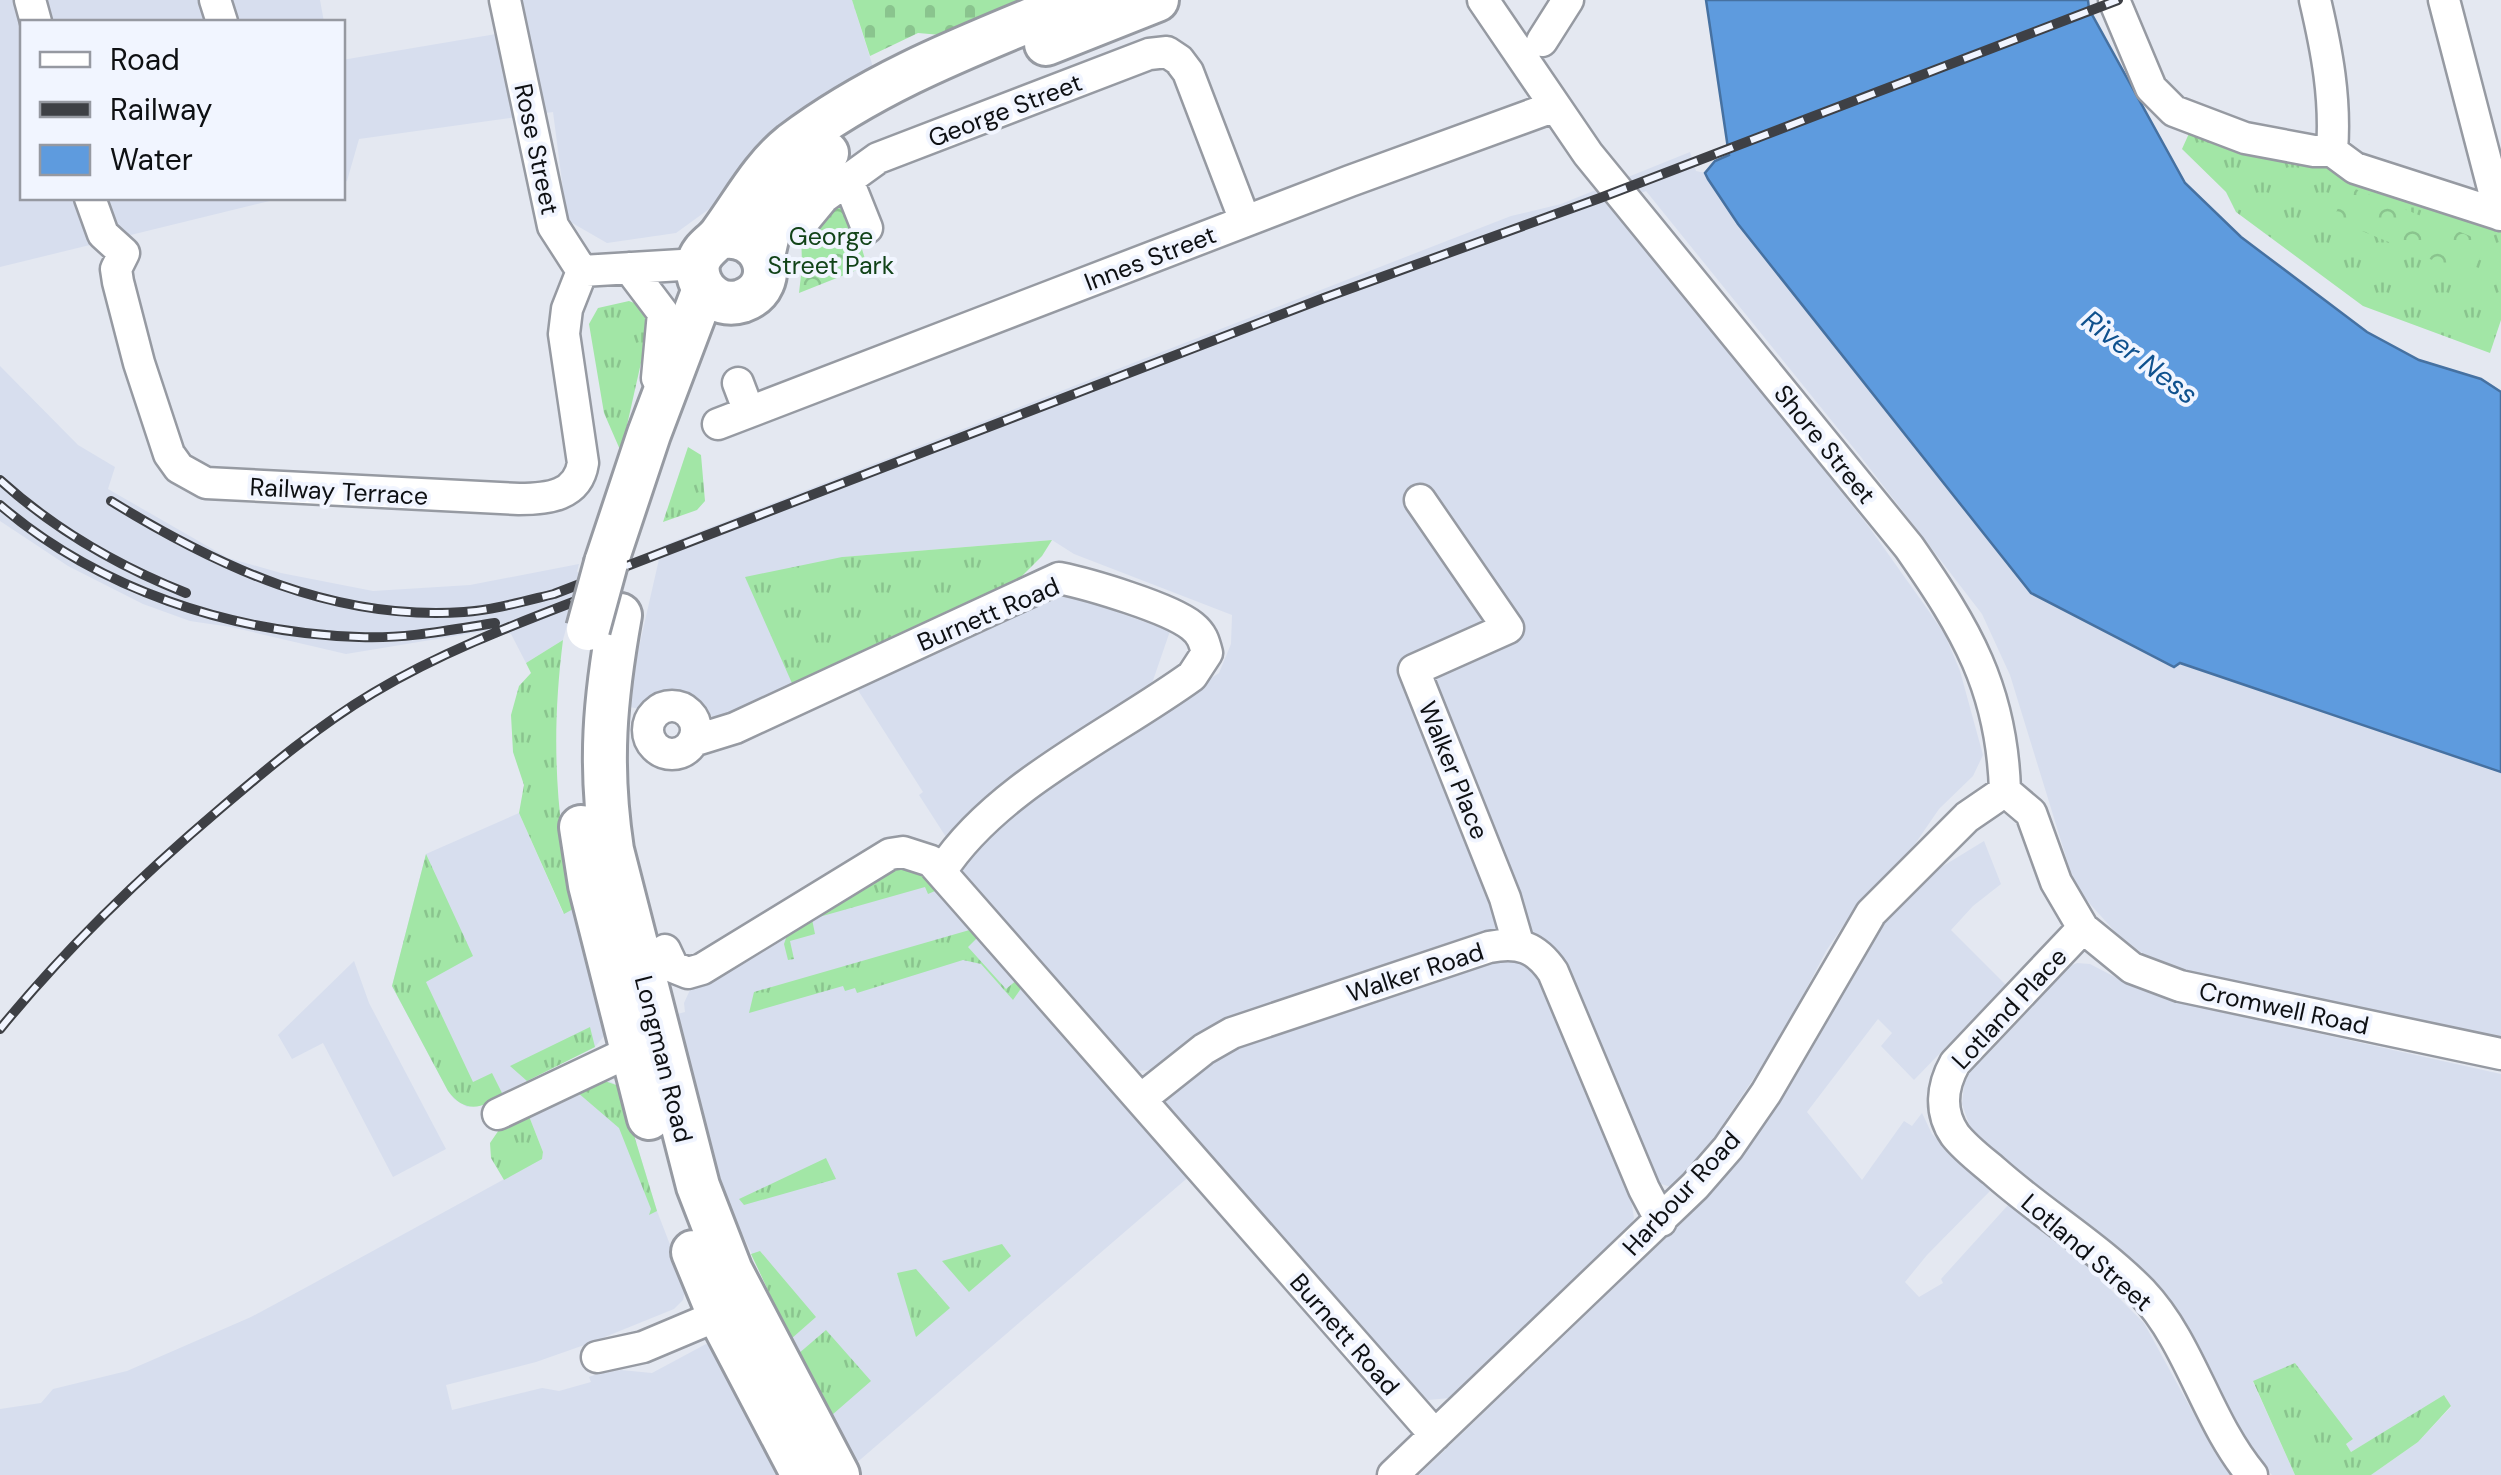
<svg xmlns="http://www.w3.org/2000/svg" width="2501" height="1475" font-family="'DM Sans',sans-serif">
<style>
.built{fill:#d7deee}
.grass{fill:url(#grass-tufts)}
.cemetery{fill:url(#cemetery-stones)}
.park{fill:url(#park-crowns)}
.water{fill:#5e9bde;stroke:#4671a1;stroke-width:2.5}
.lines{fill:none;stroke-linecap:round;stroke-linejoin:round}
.minor-casing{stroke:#969aa2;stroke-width:35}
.highway-casing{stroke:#969aa2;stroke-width:48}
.minor{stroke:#fff;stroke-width:30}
.highway{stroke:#fff;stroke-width:42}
.rail-casing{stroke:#3e4045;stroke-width:10}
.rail{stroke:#f1f5ff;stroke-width:6;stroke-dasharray:19;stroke-linecap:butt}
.highway-bridge-casing{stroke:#969aa2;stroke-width:48;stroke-linecap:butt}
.highway-bridge{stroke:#fff;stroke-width:42}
.labels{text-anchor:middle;stroke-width:8;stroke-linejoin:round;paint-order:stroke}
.street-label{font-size:25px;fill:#0e1013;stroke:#f1f5ff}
.park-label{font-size:25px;fill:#114318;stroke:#f1f5ff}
.water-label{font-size:28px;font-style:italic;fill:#0f518e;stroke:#f1f5ff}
</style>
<defs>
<pattern id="grass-tufts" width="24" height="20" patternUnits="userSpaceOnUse" patternTransform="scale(2.5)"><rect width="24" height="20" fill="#a2e6a6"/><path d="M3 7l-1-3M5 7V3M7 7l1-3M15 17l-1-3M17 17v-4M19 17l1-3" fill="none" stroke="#8ac48e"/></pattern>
<pattern id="cemetery-stones" width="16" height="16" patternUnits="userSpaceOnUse" patternTransform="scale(2.5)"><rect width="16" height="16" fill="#a2e6a6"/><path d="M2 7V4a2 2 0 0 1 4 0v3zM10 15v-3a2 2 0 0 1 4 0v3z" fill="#8ac48e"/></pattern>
<pattern id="park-crowns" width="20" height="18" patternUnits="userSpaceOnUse" patternTransform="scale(2.5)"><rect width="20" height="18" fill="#a2e6a6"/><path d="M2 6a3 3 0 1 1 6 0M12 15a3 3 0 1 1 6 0" fill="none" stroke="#8ac48e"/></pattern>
</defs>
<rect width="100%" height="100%" fill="#e4e8f1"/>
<path class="built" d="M 0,0 L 320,0 L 324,22 L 22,22 L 22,198 L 282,198 L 0,267 Z
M 499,0 L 852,0 L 873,67 L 809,107 L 744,168 L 716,204 L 676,233 L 607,243 L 567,220 L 553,112 L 359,139 L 347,181 L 343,182 L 342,60 L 502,33 Z
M 1690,152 L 1696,171 L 1705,173 L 2175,664 L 2180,663 L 2501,772 L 2501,1037 L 2232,983 L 2171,967 L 2146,956 L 2118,935 L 2081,894 L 2070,870 L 2010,675 L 1982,614 L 1861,457 L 1646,191 L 1613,204 L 1869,527 L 1928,610 L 1945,635 L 1960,671 L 1983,755 L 1973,776 L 1939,809 L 1915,844 L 1851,914 L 1826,951 L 1782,1036 L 1727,1118 L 1728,1122 L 1716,1140 L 1671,1187 L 1655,1182 L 1539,941 L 1526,921 L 1506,922 L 1495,933 L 1196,1037 L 1151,1070 L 1136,1071 L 1128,1066 L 964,876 L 962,865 L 1027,800 L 1219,673 L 1231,644 L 1232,615 L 1074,554 L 1052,540 L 842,557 L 795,690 L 715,719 L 695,702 L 677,694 L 660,695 L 641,709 L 629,707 L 634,669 L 662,546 L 1511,216 L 1561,204 Z
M 0,366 L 78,445 L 115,467 L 108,489 L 228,558 L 281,573 L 373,591 L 470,585 L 579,564 L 577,572 L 581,573 L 563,640 L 526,663 L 511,634 L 491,630 L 346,654 L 231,627 L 190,621 L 143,604 L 68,566 L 0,521 Z
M 1054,592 L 1057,597 L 1075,597 L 1170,631 L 1148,695 L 960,832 L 946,837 L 919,795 L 923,792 L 854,684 Z
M 519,813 L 563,913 L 575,908 L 608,1031 L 595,1047 L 502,1093 L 491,1103 L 467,1107 L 454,1099 L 448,1091 L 392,986 L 426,854 Z
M 1984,841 L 2001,884 L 1973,906 L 1951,930 L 2006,985 L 1914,1080 L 1881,1046 L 1892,1033 L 1878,1019 L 1807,1112 L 1862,1180 L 1904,1121 L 1912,1126 L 1922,1113 L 1932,1134 L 1990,1191 L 1927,1255 L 1905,1282 L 1919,1297 L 1943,1283 L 1941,1279 L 2009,1204 L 2082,1261 L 2144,1323 L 2215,1453 L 2231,1475 L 1419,1475 L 1689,1216 L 1765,1121 L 1809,1054 L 1878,931 L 1895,910 L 1930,874 Z
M 918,870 L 1192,1174 L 854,1465 L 722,1192 L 707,1151 L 674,1015 L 685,1012 L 684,1003 L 690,990 L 722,966 L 731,969 L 887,872 Z
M 1503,958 L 1527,962 L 1539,978 L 1631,1200 L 1634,1218 L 1631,1225 L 1462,1389 L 1450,1398 L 1428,1400 L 1416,1395 L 1167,1109 L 1166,1102 L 1168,1096 L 1213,1057 Z
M 354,961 L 369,1003 L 446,1149 L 393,1177 L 323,1043 L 292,1059 L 278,1035 Z
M 2077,963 L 2090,964 L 2136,988 L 2190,1005 L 2501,1074 L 2501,1475 L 2371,1475 L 2418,1442 L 2451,1407 L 2445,1396 L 2351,1452 L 2346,1444 L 2353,1439 L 2295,1363 L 2253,1382 L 2295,1475 L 2272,1475 L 2245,1445 L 2186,1328 L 2163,1294 L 1971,1130 L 1962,1104 L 1965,1077 L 1971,1067 L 2066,968 Z
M 607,1080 L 619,1086 L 657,1211 L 686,1286 L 683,1300 L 674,1309 L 590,1343 L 536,1362 L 446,1385 L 452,1410 L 542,1388 L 559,1391 L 591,1382 L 589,1377 L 597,1374 L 621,1370 L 652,1373 L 706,1344 L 713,1347 L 779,1475 L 0,1475 L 0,1409 L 41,1403 L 53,1389 L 127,1371 L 251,1317 L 305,1288 L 541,1159 L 543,1152 L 527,1111 Z"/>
<path class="grass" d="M 2191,129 L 2314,159 L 2501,229 L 2501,320 L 2490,353 L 2363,306 L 2236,212 L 2226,192 L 2182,149 Z
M 629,301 L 637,304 L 648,314 L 649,327 L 621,452 L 604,413 L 589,324 L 598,308 Z
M 688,447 L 701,455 L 705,501 L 697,510 L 663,522 Z
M 1052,540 L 1042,556 L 1011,587 L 795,690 L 745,577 L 842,557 Z
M 563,640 C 551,735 555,814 575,908 L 564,914 L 519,813 L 524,785 L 513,752 L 511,715 L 519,686 L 531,673 L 526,663 Z
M 426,854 L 473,956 L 426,982 L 473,1082 L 492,1073 L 502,1093 C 483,1110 464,1113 448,1091 L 392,986 Z
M 904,866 L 918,870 L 935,891 L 928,894 L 925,887 L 812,919 L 815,934 L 790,941 L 794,959 L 788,960 L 784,944 L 787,935 L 893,868 Z
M 973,929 L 979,936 L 968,947 L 1006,989 L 1018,979 L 1022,987 L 1013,1000 L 981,964 L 963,960 L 857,993 L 855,988 L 845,991 L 843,986 L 749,1013 L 754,992 Z
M 590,1027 L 595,1047 L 527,1081 L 510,1066 Z
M 602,1080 L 619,1086 L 657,1211 L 649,1215 L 651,1209 L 619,1128 L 577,1092 Z
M 527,1111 L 543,1152 L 542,1159 L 504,1180 L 491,1158 L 490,1143 L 503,1124 Z
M 826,1158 L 836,1179 L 744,1205 L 739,1199 Z
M 1002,1244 L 1011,1256 L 969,1292 L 942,1261 Z
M 760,1251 L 816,1317 L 791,1339 L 751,1254 Z
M 916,1269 L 950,1308 L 916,1337 L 897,1273 Z
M 826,1330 L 871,1381 L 832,1415 L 823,1405 L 798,1354 Z
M 2295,1363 L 2353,1439 L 2346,1444 L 2351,1452 L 2444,1395 L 2451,1406 L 2418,1442 L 2371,1475 L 2295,1475 L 2253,1381 Z"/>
<path class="cemetery" d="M 852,0 L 1027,0 L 941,35 L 918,33 L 870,56 Z"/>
<path class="park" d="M 2348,186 L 2487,243 L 2471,276 L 2333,219 Z
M 845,191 L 867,266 L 799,293 L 802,266 L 801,227 Z"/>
<path class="water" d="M 1706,0 L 2088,0 L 2089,9 L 2185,183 L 2241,237 L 2367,332 L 2419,360 L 2481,379 L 2501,392 L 2501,772 L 2180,663 L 2174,667 L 2031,593 L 1738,224 L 1708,179 L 1705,173 L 1715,161 L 1729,155 Z"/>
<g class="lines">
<defs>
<path id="minor" d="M 30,0 L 36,22
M 215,0 L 222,22
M 505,0 L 553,226 L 582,271
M 1483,0 L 1588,154 L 1909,547 C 1966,629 2002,688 2005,791 L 2031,813 L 2056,882 L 2083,928 L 2132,968 L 2180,986 L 2501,1054
M 2114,0 L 2151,88 L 2174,111 L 2245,138 L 2314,151 L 2332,151 L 2355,168 L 2501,215
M 2315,0 C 2327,51 2336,99 2332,151
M 2444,0 L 2500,215
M 1542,41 L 1568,0
M 847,178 L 867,228
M 90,198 L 103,234 L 124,253 L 116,269 L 118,282 L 139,363 L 169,454 L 179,468 L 206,483 L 519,499 C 548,499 578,496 583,463 L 564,334 L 567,309 L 582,271
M 805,220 L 824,197 L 878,158 L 1149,54 L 1167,52 L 1179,60 L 1188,72 L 1245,221
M 629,268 L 663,313 L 657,378
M 582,271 L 698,264
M 738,383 L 749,412
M 718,424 L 1350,181 L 1553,107
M 1420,500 L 1508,628 L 1414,670 L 1505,898 L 1518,943
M648 730a24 24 0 1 1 48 0a24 24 0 1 1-48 0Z
M 693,741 L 735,728 L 1059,578 C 1089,584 1170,608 1192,626 C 1202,634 1204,641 1207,653 L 1192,676 C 1112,734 997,786 942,870
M 2083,928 L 1955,1063 C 1942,1086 1939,1112 1955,1135 C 1966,1149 1981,1160 1994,1171 C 2041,1213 2098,1247 2142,1292 C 2191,1344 2206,1420 2252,1475
M 665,950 L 673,967 L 688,973 L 702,969 L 890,854 L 903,852 L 931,861 L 1435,1435
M 1141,1099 L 1204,1049 L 1232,1033 L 1489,947 C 1519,941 1536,947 1553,972 L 1644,1189 L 1661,1221
M 498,1114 L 631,1051
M 597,1357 L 643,1347 L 719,1315
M 1393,1475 L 1695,1186 L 1728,1148 L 1766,1093 L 1871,913 L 1967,817 L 2005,791"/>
<path id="highway" d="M 1046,44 L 1157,0
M 718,238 C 764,227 784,286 742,301 C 732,304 721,303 713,297 C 702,290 696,276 698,264 C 701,249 713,245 721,234 C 744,203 761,169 792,144 C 879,78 979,42 1079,0
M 763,257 C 772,206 787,186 827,153
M 606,563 L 649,434 L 704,289
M 620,615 C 605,699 599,764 612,850 L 698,1186 L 731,1271 L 838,1475
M 581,827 L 590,885 L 649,1118
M 693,1252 L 719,1315 L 803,1475"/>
</defs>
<use href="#minor" class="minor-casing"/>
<use href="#highway" class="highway-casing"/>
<use href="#minor" class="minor"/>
<use href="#highway" class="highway"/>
<defs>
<path id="rail" d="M 0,480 C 54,529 118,566 186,593
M 111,501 C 218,567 334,621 464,612 C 494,610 525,601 554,594 L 1324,298 L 1600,198 L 2118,0
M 0,505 C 98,589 231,633 359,637 C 405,639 450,630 495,623
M 0,1029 C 66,948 142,875 221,808 C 269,767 318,726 373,693 C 438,654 510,626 581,599"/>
</defs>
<use href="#rail" class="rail-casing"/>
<use href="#rail" class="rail"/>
<defs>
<path id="highway-bridge" d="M 588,629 L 606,563"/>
</defs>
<use href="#highway-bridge" class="highway-bridge-casing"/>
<use href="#highway-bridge" class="highway-bridge"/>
</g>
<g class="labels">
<g class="street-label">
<text transform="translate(1005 110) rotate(-21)" y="9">George Street</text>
<text transform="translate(537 149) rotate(78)" y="9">Rose Street</text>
<text transform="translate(1150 258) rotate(-21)" y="9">Innes Street</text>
<text transform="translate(1825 444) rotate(51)" y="9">Shore Street</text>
<text transform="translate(339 491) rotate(3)" y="9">Railway Terrace</text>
<text transform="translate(988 614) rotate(-23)" y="9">Burnett Road</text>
<text transform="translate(1454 770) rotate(68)" y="9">Walker Place</text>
<text transform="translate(1415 972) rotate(-18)" y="9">Walker Road</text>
<text transform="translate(2009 1008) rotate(-47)" y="9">Lotland Place</text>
<text transform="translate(2284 1008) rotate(12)" y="9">Cromwell Road</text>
<text transform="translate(664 1059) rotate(76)" y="9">Longman Road</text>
<text transform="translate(1681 1193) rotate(-47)" y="9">Harbour Road</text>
<text transform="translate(2087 1252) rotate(41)" y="9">Lotland Street</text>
<text transform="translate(1345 1334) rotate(49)" y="9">Burnett Road</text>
</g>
<g class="park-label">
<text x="831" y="245">George<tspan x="831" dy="29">Street Park</tspan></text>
</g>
<g class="water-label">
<text transform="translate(2140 357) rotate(37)" y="10">River Ness</text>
</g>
</g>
<rect x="20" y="20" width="325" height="180" fill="#f1f5ff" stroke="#9699a1" stroke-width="2.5"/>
<rect x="40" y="52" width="50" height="15" fill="#ffffff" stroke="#9699a1" stroke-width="2.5"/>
<text x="110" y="70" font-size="30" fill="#0e1013">Road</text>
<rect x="40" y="102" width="50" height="15" fill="#3e4045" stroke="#9699a1" stroke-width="2.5"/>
<text x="110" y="120" font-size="30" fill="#0e1013">Railway</text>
<rect x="40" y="145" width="50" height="30" fill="#5e9bde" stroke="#9699a1" stroke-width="2.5"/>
<text x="110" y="170" font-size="30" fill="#0e1013">Water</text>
</svg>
